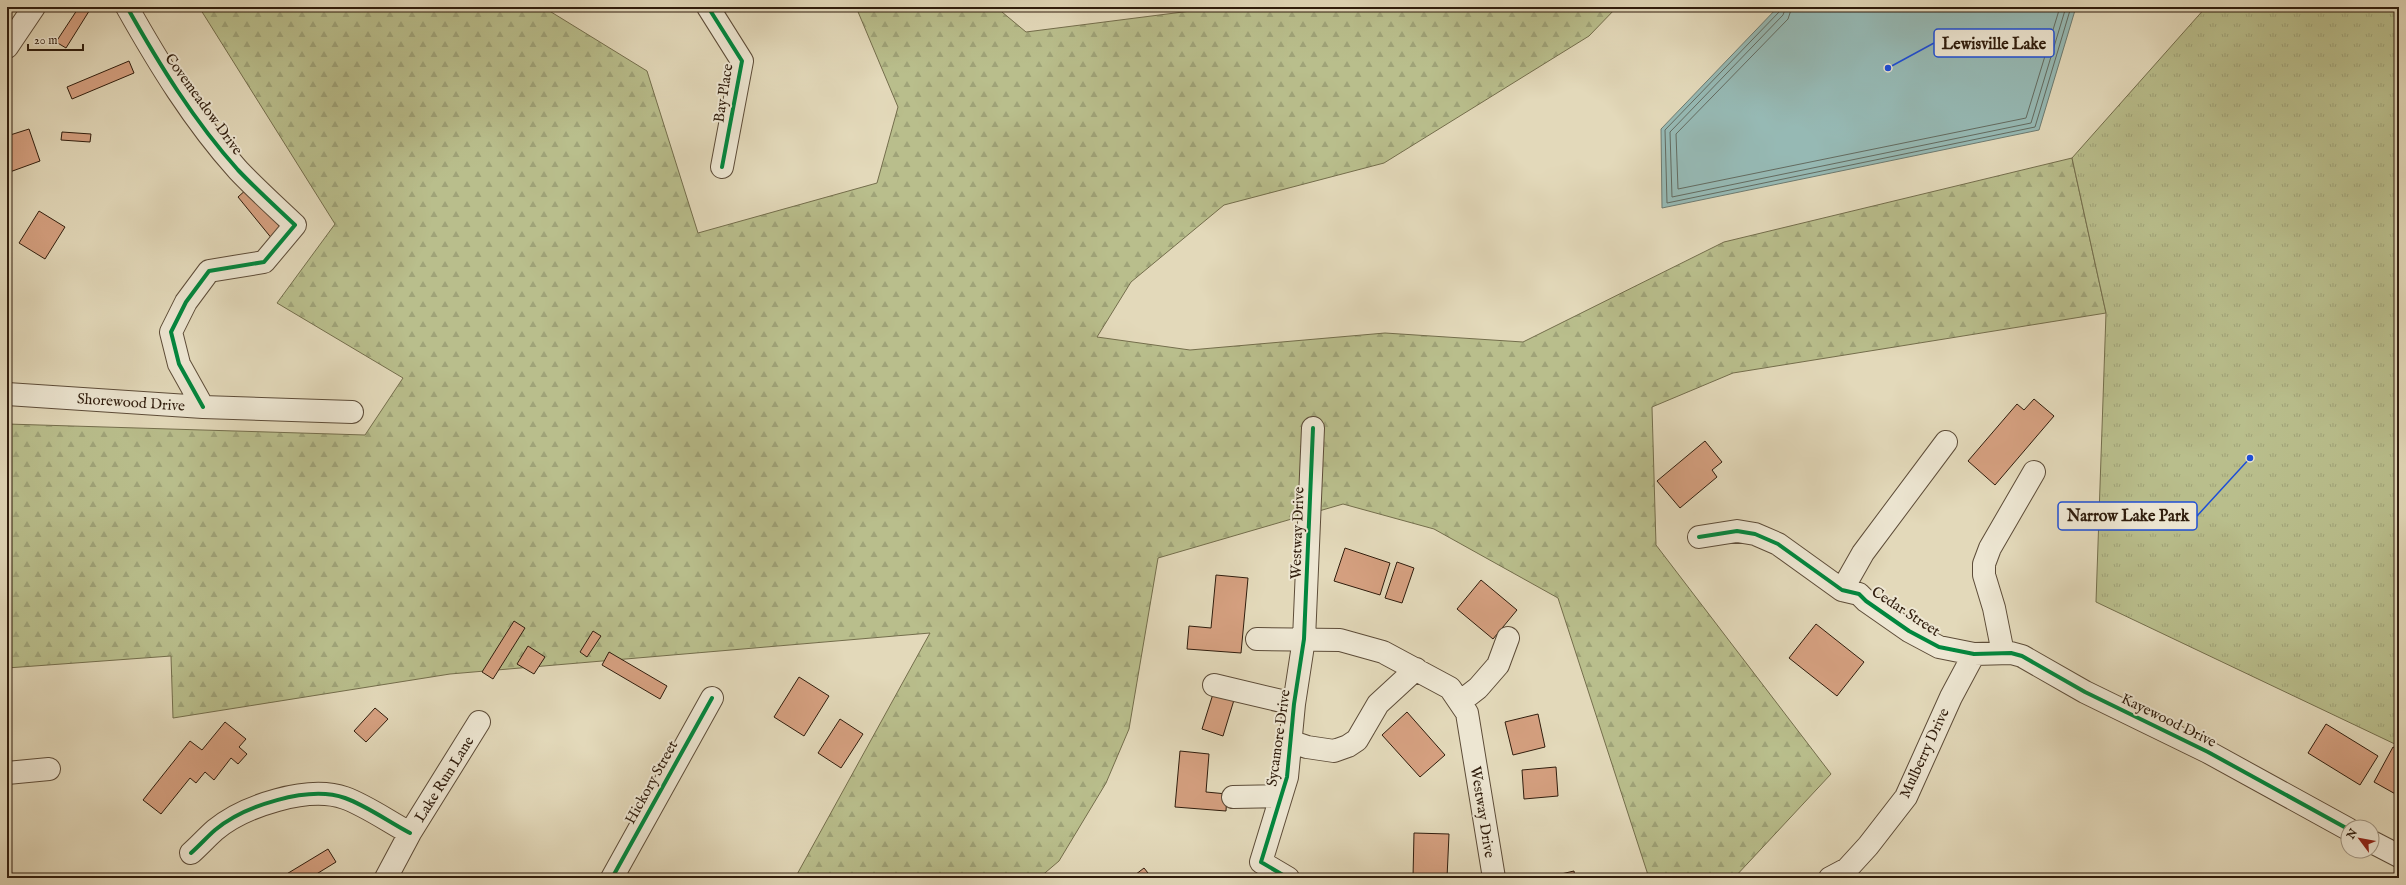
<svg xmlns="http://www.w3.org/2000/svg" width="2406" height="885" font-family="'IM FELL English',serif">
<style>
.forest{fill:url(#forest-firs);stroke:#746e4c}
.park{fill:url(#park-tufts);stroke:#746e4c}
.water{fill:#96b9b4;stroke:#6d7b71}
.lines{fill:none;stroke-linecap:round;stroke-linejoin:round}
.shore{stroke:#636b60;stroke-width:1}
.building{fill:#d5a080;stroke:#301d0d}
.minor-casing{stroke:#5d4c38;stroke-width:24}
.minor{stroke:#ede6d2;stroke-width:22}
.cycleway-casing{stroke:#ede6d2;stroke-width:6}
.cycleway{stroke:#00873e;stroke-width:4}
.labels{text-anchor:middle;stroke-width:4;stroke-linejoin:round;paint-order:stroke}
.street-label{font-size:15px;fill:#301d0d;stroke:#ede6d2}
.leader{fill:none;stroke:#1d4ed8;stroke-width:1.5}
.callout-dot{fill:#1d4ed8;stroke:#ede6d2;stroke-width:1.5}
.callout{fill:#ede6d2;stroke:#1d4ed8;stroke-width:1.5}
.callout-label{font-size:16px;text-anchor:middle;font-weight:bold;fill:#301d0d}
</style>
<defs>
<pattern id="forest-firs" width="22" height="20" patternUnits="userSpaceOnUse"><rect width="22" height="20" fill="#b9be8c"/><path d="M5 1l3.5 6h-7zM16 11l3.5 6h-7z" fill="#9fa378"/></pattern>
<pattern id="park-tufts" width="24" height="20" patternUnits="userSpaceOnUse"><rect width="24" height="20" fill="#b9be8c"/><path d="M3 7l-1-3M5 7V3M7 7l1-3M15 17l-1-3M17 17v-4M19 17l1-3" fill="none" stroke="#9fa378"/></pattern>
</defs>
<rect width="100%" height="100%" fill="#e3d9ba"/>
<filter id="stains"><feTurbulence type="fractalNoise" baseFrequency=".005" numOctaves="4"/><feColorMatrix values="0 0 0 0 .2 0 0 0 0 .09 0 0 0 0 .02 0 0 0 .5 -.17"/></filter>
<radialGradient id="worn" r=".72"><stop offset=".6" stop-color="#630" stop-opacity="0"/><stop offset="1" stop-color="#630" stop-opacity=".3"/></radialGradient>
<path class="forest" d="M 199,7 L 543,7 L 647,71 L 698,233 L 877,183 L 898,107 L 856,7 L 996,7 L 1026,32 L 1222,7 L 1617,7 L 1589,36 L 1384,163 L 1224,205 L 1131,282 L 1097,337 L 1190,350 L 1385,333 L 1523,342 L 1724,242 L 2072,158 L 2106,313 L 1733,373 L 1652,407 L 1656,545 L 1831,774 L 1734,878 L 1649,878 L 1558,598 L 1434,529 L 1343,504 L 1158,558 L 1129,729 L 1106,783 L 1059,861 L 1039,878 L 795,878 L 930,633 L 450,674 L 173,718 L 171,656 L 7,668 L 7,424 L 365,435 L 403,378 L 277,303 L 335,224 Z"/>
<path class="park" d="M 2206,7 L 2399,7 L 2399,746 L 2096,602 L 2106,313 L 2072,158 Z"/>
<path class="water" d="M 1778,7 L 2076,7 L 2039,130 L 1662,208 L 1661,129 Z"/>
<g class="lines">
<path class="shore" d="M 1781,7 L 1780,11 L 1665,130 L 1667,203 L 2035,127 L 2071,7
M 1786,7 L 1783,15 L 1670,132 L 1672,197 L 2031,123 L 2066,7
M 1792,7 L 1788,19 L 1676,134 L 1678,189 L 2026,118 L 2060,7"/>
</g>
<path class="building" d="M 79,7 L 91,8 L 66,48 L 56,42 Z
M 129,61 L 134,73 L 72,99 L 67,87 Z
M 29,129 L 40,161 L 7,173 L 7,136 Z
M 62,132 L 91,134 L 90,142 L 61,140 Z
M 248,188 L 284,232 L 273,240 L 238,197 Z
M 39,211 L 65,227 L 45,259 L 19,243 Z
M 2034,399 L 2054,416 L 1995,485 L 1968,461 L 2017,404 L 2024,410 Z
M 1705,441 L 1722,462 L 1712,470 L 1717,477 L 1680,508 L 1657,481 Z
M 1345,548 L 1390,563 L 1380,595 L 1334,581 Z
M 1397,562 L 1414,568 L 1402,603 L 1385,598 Z
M 1216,575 L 1248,578 L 1241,653 L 1187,649 L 1189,626 L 1211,628 Z
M 1481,580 L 1517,610 L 1493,639 L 1457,609 Z
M 514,621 L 525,628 L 493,679 L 482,672 Z
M 1816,624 L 1864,662 L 1837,696 L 1789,658 Z
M 593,631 L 601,636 L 587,657 L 580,652 Z
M 528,646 L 545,657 L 534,674 L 517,664 Z
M 609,652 L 667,686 L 660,699 L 602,665 Z
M 799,677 L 829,696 L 804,736 L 774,717 Z
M 1213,694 L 1234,700 L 1223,736 L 1202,729 Z
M 375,708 L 388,719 L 366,742 L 354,731 Z
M 1407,712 L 1445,755 L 1420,777 L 1382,735 Z
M 1538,714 L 1545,747 L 1513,755 L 1505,722 Z
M 840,719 L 863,734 L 841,768 L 818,753 Z
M 225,722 L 246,739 L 239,747 L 247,754 L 238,764 L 231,758 L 214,780 L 205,772 L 196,783 L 190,778 L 161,814 L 143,800 L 190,741 L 202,750 Z
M 2326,724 L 2378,756 L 2360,785 L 2308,753 Z
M 2393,747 L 2399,750 L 2399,796 L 2374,782 Z
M 1180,751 L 1209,754 L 1206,792 L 1227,794 L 1226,811 L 1175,807 Z
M 1556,767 L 1558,796 L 1524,799 L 1522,770 Z
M 1414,833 L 1449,834 L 1447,878 L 1413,877 Z
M 328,849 L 336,862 L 310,878 L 280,878 Z
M 1144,868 L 1152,878 L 1131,878 Z
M 1574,871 L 1575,878 L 1549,878 L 1548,877 Z"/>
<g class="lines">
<defs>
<path id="minor" d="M 127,7 C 159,64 194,121 238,170 C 256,189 276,207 295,225 L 264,262 L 209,271 L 186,302 L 171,332 L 179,364 L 203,407
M 708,7 L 742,61 L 722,167
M 7,47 L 34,7
M 7,394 L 203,407 L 352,412
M 1699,537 L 1737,531 L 1755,534 L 1778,544 L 1842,590 L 1859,594 L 1866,601 L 1909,631 L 1939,647 L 1974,654 L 2011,653 L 2022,656 L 2085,692 L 2208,752 L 2348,829
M 1842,590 L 1863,553 L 1946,442
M 1257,639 L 1340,640 L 1383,652 L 1450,688 L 1467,713 L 1494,878
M 2003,653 L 1994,608 L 1984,575 L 1984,564 L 1990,548 L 2034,472
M 1214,685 L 1294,704
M 1460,702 L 1478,688 L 1498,665 L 1508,638
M 1289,741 L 1307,747 L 1334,751 L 1348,746 L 1357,740 L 1378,704 L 1416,669
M 7,773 L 49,769
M 1233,797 L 1281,796
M 2372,842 L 2399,856
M 191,853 C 199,846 207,837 215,830 C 244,806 308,785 345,798 C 367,806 389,822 410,833
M 386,878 L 410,833 L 479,722
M 612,878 L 712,698
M 1288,878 L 1261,862 L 1287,777 L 1294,704 L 1304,639 L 1313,428
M 1830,878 L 1847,869 L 1868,846 L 1906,797 L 1951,697 L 1974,654"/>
</defs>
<use href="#minor" class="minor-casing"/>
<use href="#minor" class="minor"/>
<defs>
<path id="cycleway" d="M 127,7 C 159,64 194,121 238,170 C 256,189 276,207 295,225 L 264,262 L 209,271 L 186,302 L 171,332 L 179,364 L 203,407
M 708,7 L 742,61 L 722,167
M 1699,537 L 1737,531 L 1755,534 L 1778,544 L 1842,590 L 1859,594 L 1866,601 L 1909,631 L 1939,647 L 1974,654 L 2011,653 L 2022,656 L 2085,692 L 2208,752 L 2348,829
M 191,853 C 199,846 207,837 215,830 C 244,806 308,785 345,798 C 367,806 389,822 410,833
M 612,878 L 712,698
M 1288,878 L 1261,862 L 1287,777 L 1294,704 L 1304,639 L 1313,428"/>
</defs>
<use href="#cycleway" class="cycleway-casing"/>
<use href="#cycleway" class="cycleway"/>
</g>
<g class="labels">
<g class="street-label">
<text transform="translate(723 93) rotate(-81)" y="5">Bay Place</text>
<text transform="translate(204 104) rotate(54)" y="5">Covemeadow Drive</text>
<text transform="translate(131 402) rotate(4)" y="5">Shorewood Drive</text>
<text transform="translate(1297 533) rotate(-88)" y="5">Westway Drive</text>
<text transform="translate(1906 611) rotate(33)" y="5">Cedar Street</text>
<text transform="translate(2169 720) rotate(26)" y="5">Kayewood Drive</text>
<text transform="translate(1278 738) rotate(-82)" y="5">Sycamore Drive</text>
<text transform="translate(1924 753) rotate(-65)" y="5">Mulberry Drive</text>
<text transform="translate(444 779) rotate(-58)" y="5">Lake Run Lane</text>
<text transform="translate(651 782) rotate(-61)" y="5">Hickory Street</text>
<text transform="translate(1483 812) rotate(81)" y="5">Westway Drive</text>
</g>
</g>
<path class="leader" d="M1888 68L1934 43M2250 458L2197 516"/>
<g class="callout-dot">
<circle cx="1888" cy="68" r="4"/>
<circle cx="2250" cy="458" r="4"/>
</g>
<g class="callout">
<rect x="1934" y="29" width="120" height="28" rx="4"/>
<rect x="2058" y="502" width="139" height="28" rx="4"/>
</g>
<g class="callout-label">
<text x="1994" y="49">Lewisville Lake</text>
<text x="2128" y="521">Narrow Lake Park</text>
</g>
<rect width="2406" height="885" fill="none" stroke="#e3d9ba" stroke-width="24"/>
<rect x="8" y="8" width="2390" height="869" fill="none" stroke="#301d0d" stroke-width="2"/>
<rect x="12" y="12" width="2382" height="861" fill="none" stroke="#301d0d"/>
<g transform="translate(2360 839) rotate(302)"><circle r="19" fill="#ede6d2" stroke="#a19683"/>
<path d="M0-3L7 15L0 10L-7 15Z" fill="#8f2418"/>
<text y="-6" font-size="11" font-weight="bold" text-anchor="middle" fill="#301d0d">N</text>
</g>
<path d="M28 44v6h55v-6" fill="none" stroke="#301d0d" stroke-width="2"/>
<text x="34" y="44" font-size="12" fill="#301d0d" stroke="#ede6d2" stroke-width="3" paint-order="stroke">20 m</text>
<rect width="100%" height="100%" filter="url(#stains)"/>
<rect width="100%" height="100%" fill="url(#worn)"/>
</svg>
